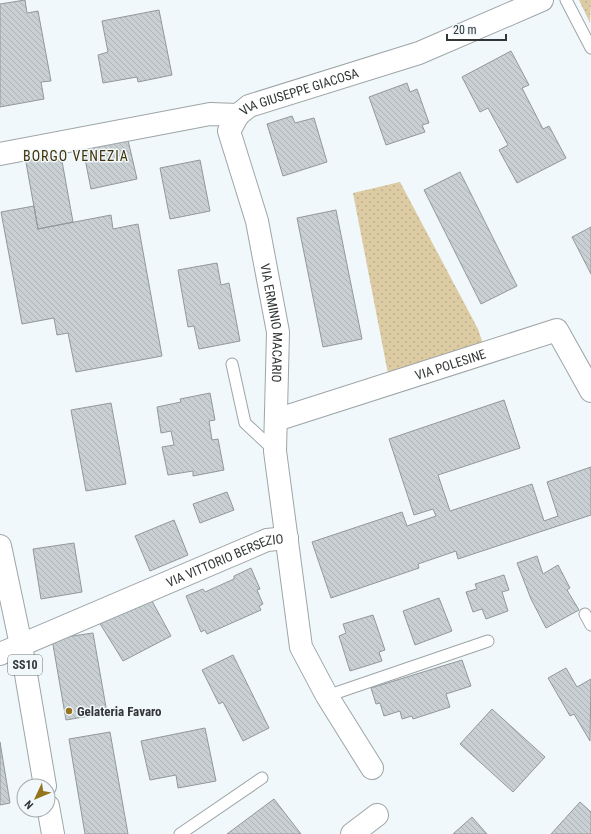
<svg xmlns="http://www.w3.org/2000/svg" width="591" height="834" font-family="'Roboto Condensed',sans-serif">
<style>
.grass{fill:url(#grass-dots)}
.building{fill:url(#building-back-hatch);stroke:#92989b}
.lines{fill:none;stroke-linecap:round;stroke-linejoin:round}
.service-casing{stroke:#9ea5a7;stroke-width:13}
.minor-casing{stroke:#9ea5a7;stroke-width:24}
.primary-casing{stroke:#9ea5a7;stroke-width:24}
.service{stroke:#fff;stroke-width:11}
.minor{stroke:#fff;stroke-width:22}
.primary{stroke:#fff;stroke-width:22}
.poi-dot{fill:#94751d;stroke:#f1f8fb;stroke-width:1.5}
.labels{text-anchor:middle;stroke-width:3;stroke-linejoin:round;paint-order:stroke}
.shield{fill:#f1f8fb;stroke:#6c7072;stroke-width:1}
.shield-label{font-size:12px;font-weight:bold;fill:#333637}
.street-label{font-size:13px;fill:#333637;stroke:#f1f8fb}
.poi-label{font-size:13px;font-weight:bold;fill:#333637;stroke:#f1f8fb;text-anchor:start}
.neighbourhood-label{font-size:14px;letter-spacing:1px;fill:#413208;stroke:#f1f8fb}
</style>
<defs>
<pattern id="grass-dots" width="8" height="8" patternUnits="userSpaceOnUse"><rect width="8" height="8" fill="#dccba3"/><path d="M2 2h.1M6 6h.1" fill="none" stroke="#bdaf8d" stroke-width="1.8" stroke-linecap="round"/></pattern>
<pattern id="building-back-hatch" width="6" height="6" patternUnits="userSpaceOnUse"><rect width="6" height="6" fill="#c9d0d3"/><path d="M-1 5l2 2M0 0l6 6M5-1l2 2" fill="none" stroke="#adb3b6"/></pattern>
</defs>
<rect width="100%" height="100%" fill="#f1f8fb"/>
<path class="grass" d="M 579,0 L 591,0 L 590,23 Z
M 400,182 L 478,329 L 486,353 L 390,384 L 353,193 Z"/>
<path class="building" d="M 25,0 L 27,13 L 38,11 L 51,81 L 41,82 L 44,99 L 0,107 L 0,4 Z
M 159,10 L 172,75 L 138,82 L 137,77 L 103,83 L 98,55 L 108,52 L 102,21 Z
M 511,51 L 529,85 L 522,88 L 543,129 L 549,126 L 566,158 L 517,183 L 499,150 L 508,145 L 488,108 L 480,112 L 462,77 Z
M 407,83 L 410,92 L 417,89 L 429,123 L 422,125 L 425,132 L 386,145 L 369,97 Z
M 292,116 L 295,123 L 314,118 L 327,162 L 283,176 L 267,124 Z
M 128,140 L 137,179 L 91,189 L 83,149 Z
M 60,150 L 73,222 L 38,229 L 25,157 Z
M 200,160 L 210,211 L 170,219 L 160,168 Z
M 460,172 L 517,286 L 481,304 L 424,190 Z
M 34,206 L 38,229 L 111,215 L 113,229 L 138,224 L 162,356 L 76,372 L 68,333 L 57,335 L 54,318 L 22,324 L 1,212 Z
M 336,210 L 362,339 L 323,347 L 297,218 Z
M 591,227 L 591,274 L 572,237 Z
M 217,263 L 221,285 L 229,283 L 240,341 L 199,349 L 194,326 L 188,327 L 178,270 Z
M 210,393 L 215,420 L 209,421 L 212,440 L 218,439 L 224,470 L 193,476 L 193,471 L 168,475 L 162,447 L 174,445 L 171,431 L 161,433 L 157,407 L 181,402 L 180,399 Z
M 504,400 L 520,448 L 438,475 L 450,511 L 532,484 L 544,521 L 558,516 L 547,482 L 591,467 L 591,515 L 458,559 L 456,551 L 418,564 L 419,568 L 331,598 L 312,542 L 402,512 L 407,526 L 436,516 L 433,509 L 414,515 L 389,439 Z
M 111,403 L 126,484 L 86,491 L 71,410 Z
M 227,492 L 234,510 L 200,523 L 193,504 Z
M 174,520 L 188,555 L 150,571 L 135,536 Z
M 74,543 L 82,592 L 41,599 L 33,549 Z
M 537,556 L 543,574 L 558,565 L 570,588 L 567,590 L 579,610 L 546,628 L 531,599 L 517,563 Z
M 251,568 L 260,589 L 257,590 L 263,604 L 259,606 L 261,610 L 207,634 L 205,630 L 201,632 L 186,596 L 203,589 L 205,592 L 234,579 L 234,576 Z
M 504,575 L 509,590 L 502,592 L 508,611 L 486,619 L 482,609 L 473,612 L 466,592 L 477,589 L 475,584 Z
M 439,598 L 452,631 L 415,645 L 403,611 Z
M 152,601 L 171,636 L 123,661 L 99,622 Z
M 373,615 L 385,650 L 379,652 L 382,661 L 350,671 L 339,636 L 346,633 L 343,624 Z
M 93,633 L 107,713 L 66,720 L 52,639 Z
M 233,655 L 269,728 L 243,741 L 223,702 L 219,704 L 202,670 Z
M 462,660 L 471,686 L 446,694 L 450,707 L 413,719 L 412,716 L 402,719 L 400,711 L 384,716 L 380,703 L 376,704 L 371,688 Z
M 566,668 L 577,687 L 591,679 L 590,741 L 574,714 L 570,716 L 548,678 Z
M 492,709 L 545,757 L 513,792 L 460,744 Z
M 205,728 L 216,781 L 178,788 L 176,775 L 150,780 L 141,741 Z
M 110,732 L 128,834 L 85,834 L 69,739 Z
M 0,742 L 10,803 L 0,805 Z
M 274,799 L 301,834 L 227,834 Z
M 580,802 L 591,812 L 591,834 L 551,834 Z
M 472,817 L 487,834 L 453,834 Z"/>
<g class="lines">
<defs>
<path id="service" d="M 566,0 L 591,48
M 232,364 L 245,423 L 274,450
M 585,614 L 591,625
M 327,696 L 488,641
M 180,834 L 262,778"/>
<g id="minor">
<path id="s1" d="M 238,115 L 229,131 L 257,221 L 278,332 L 275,451 L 301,647 L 327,696 L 372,768"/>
<path id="s2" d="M 0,154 L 210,114 L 238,115 L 249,106 L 419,53 L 542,0"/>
<path id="s3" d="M 276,420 L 557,330 L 591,391"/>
<path id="s4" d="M 0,654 L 267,540 L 287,538"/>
<path d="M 352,834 L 377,815"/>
</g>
<path id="primary" d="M 0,546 L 21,645 L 45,786
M 48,806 L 53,834"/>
</defs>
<use href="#service" class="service-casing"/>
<use href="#minor" class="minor-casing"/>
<use href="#primary" class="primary-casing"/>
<use href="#service" class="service"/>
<use href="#minor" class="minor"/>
<use href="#primary" class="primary"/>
</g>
<circle class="poi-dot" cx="69" cy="711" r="4"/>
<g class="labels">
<rect class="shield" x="8" y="655" width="34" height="20" rx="3"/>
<g class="shield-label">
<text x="25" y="669">SS10</text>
</g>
<g class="street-label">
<text dy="5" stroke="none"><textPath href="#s2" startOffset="308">VIA GIUSEPPE GIACOSA</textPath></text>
<text dy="5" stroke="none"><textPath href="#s1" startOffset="216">VIA ERMINIO MACARIO</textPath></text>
<text dy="5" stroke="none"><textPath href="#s3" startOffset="183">VIA POLESINE</textPath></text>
<text dy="5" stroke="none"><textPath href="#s4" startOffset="244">VIA VITTORIO BERSEZIO</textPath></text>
</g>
<g class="poi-label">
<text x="77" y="716">Gelateria Favaro</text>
</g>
<g class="neighbourhood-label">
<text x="76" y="161">BORGO VENEZIA</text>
</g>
</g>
<g transform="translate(36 798) rotate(226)"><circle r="19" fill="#f1f8fb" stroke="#a5aaad"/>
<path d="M0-3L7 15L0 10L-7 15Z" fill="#94751d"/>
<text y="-6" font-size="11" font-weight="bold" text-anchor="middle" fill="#333637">N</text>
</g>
<path d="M447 34v6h59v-6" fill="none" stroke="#333637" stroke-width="2"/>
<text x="453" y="34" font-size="12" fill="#333637" stroke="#f1f8fb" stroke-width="3" paint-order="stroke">20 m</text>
</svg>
